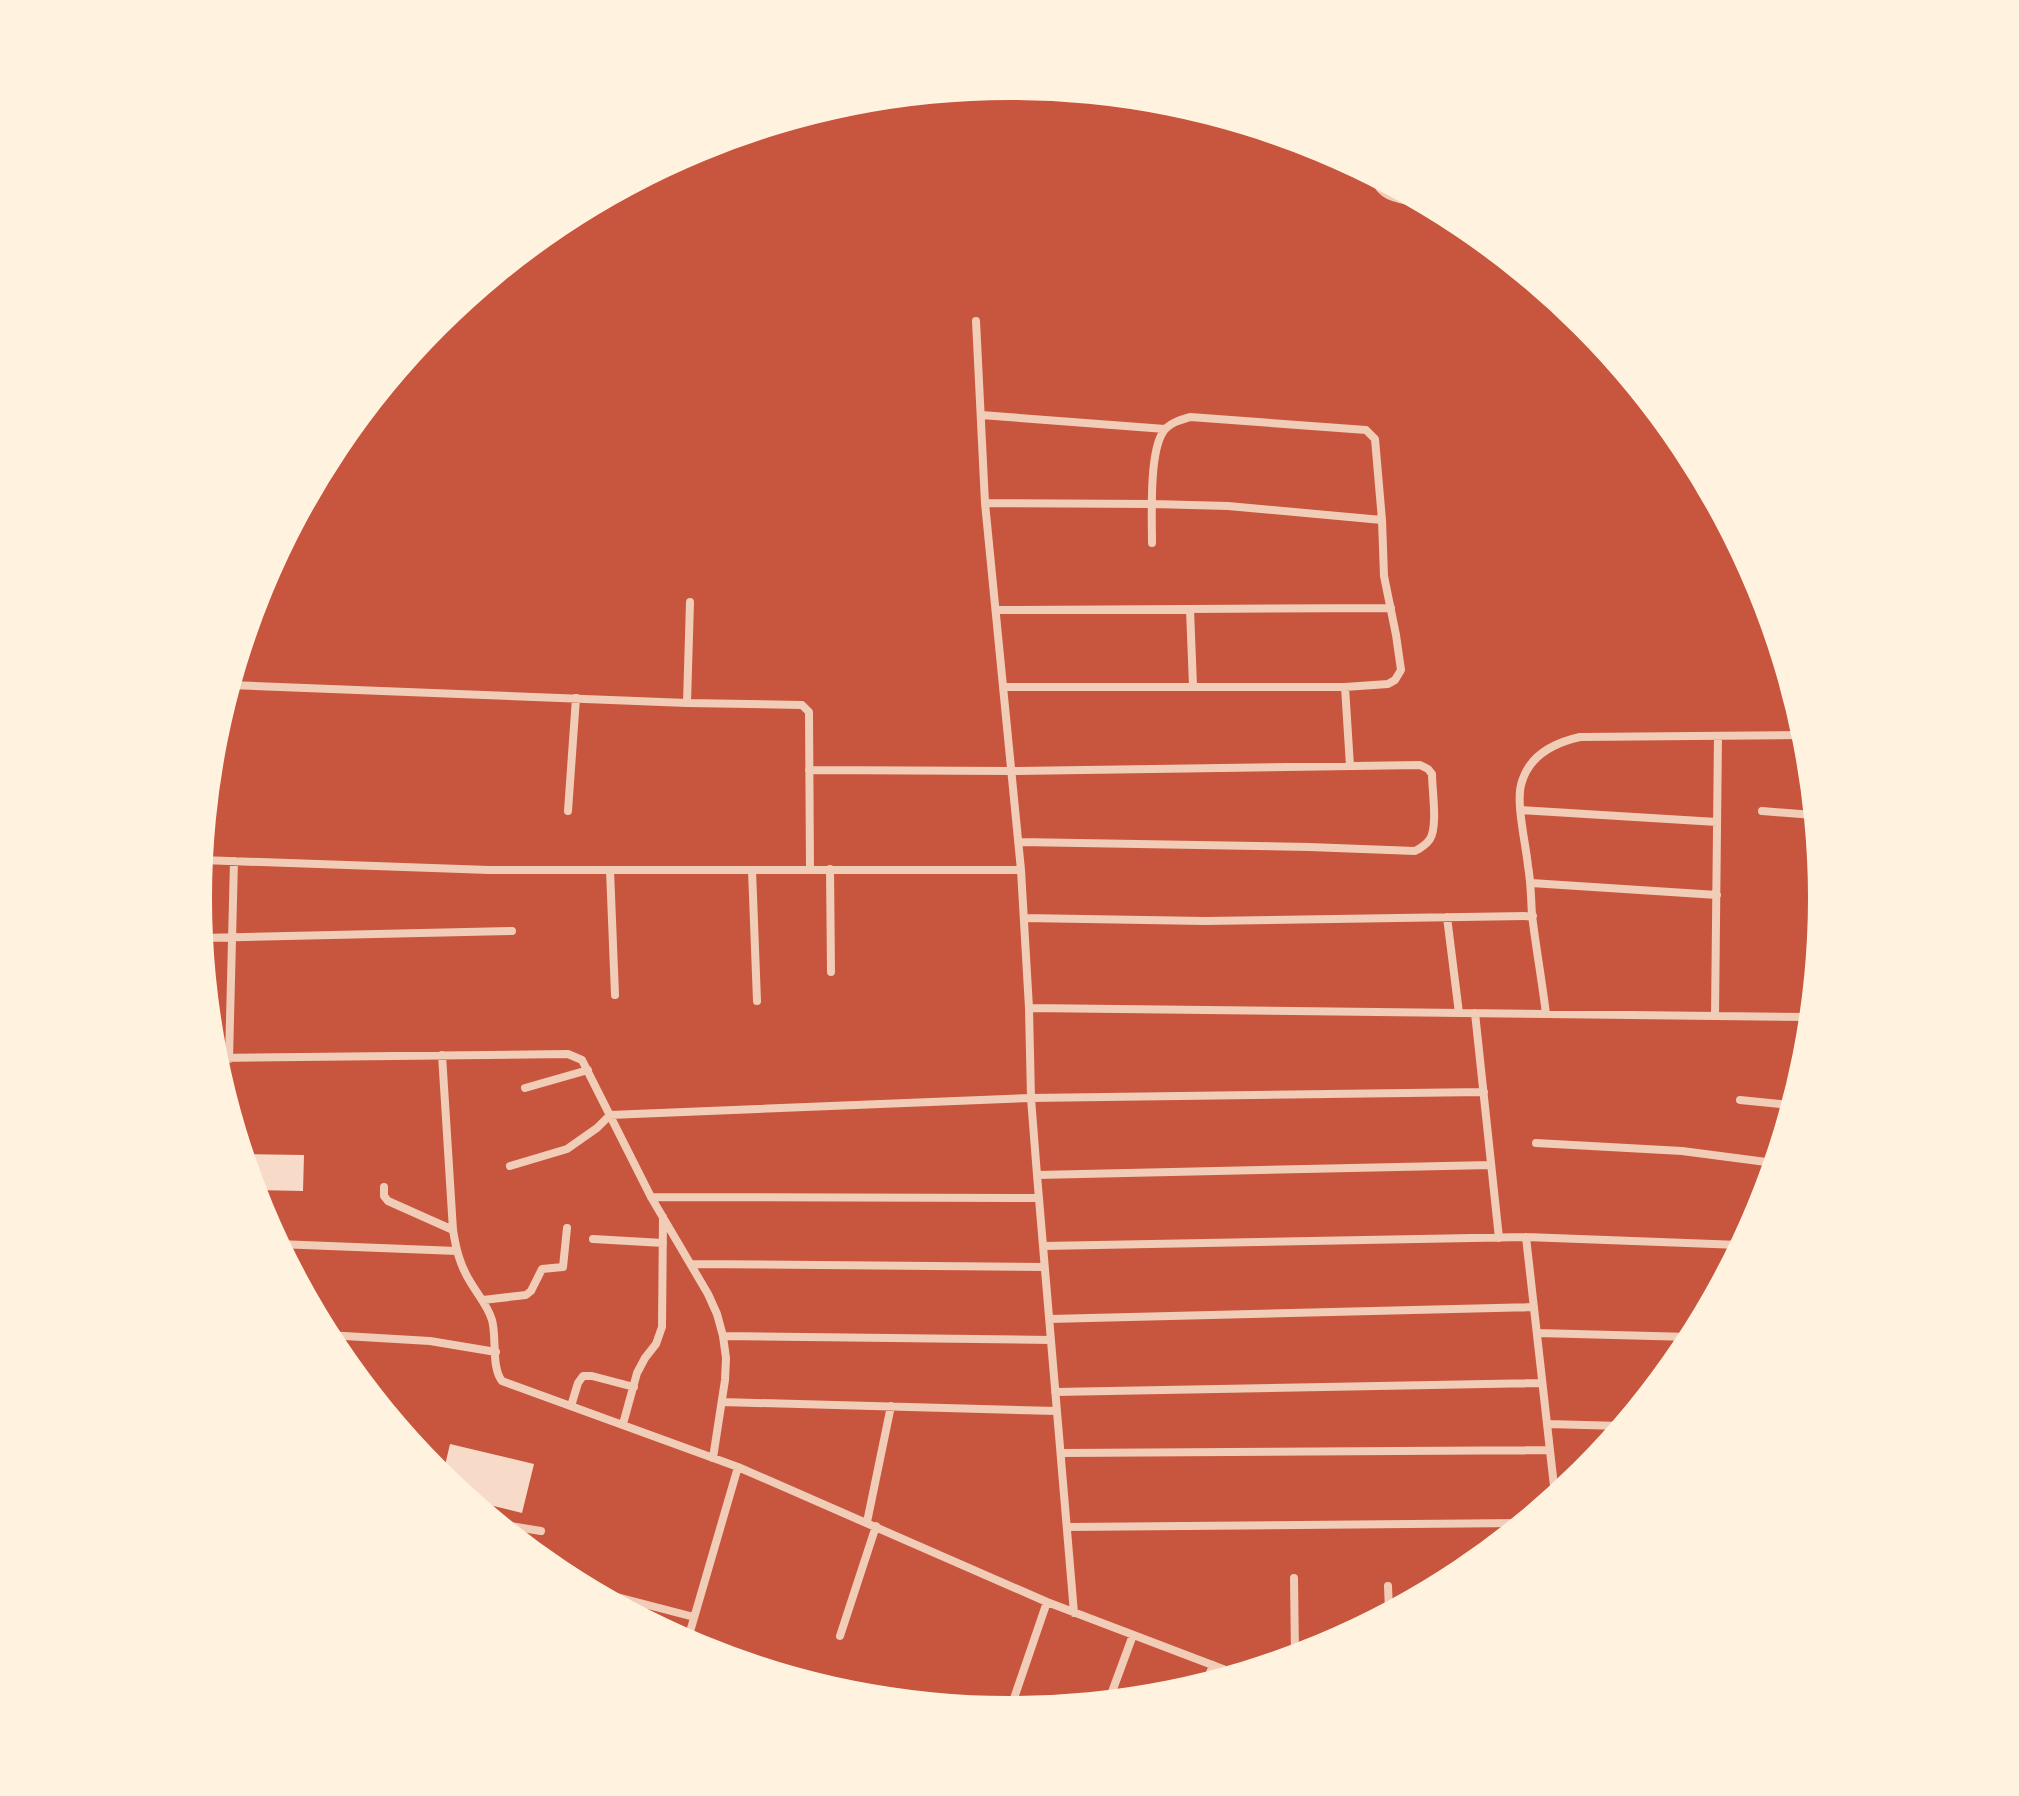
<svg xmlns="http://www.w3.org/2000/svg" width="2019" height="1796" font-family="Overpass,sans-serif">
<style>
.building{fill:#f7dbc8}
.lines{fill:none;stroke-linecap:round;stroke-linejoin:round}
.minor{stroke:#f1ccb7;stroke-width:8}
</style>
<rect width="100%" height="100%" fill="#c8553d"/>
<path class="building" d="M 243,1154 L 304,1155 L 303,1191 L 254,1190 Z
M 450,1444 L 534,1464 L 522,1513 L 469,1500 L 442,1478 Z"/>
<g class="lines">
<path class="minor" d="M 1375,177 C 1379,200 1406,200 1426,204
M 976,321 L 985,503 L 1021,870 L 1029,1008 L 1031,1098 L 1037,1175 L 1074,1613
M 981,415 L 1165,429
M 985,503 L 1153,504 L 1228,506 L 1382,520 L 1384,576 L 1396,635 L 1401,670 L 1395,680 L 1388,684 L 1345,687 L 1004,687
M 1152,543 C 1152,517 1149,453 1163,432 C 1169,423 1180,420 1190,417 L 1366,430 L 1375,439 L 1382,520
M 1190,609 L 1193,686
M 996,610 L 1391,608
M 230,685 L 687,703 L 802,705 L 809,712 L 810,870
M 1345,687 L 1350,766
M 687,703 L 690,602
M 809,770 L 1012,771 L 1420,765 L 1428,769 L 1432,774 C 1432,790 1438,826 1430,839 C 1426,845 1421,848 1415,851 L 1309,847 L 1019,842
M 1521,810 L 1717,822
M 568,811 L 576,698
M 1762,811 L 1813,815
M 201,860 L 489,870 L 1021,870
M 830,869 L 831,972
M 610,870 L 615,995
M 752,870 L 757,1001
M 1531,883 L 1717,895
M 1447,917 L 1459,1013
M 1024,918 L 1205,921 L 1533,916
M 201,938 L 512,931
M 1029,1008 L 1810,1017
M 1475,1013 L 1499,1238
M 1546,1014 C 1542,981 1536,948 1532,915 C 1531,899 1531,882 1528,866 C 1526,845 1516,804 1521,785 C 1528,756 1553,743 1580,737 L 1805,735
M 1715,1016 L 1718,736
M 442,1055 L 453,1230 C 456,1249 460,1266 471,1283 C 478,1295 488,1306 492,1320 C 497,1338 491,1367 502,1381 L 738,1467 L 1047,1602 L 1236,1674
M 214,1058 L 568,1054 L 582,1060 L 651,1197 L 708,1294 L 717,1314 L 723,1336 L 726,1358 L 725,1380 L 713,1458
M 229,1059 L 234,861
M 525,1088 L 588,1070
M 1740,1100 L 1791,1105
M 1536,1143 L 1682,1151 L 1774,1163
M 510,1166 L 567,1149 L 597,1128 L 610,1115 L 1031,1098 L 1484,1092
M 1037,1175 L 1491,1165
M 384,1187 L 384,1196 L 388,1201 L 453,1230
M 651,1197 L 1038,1198
M 1526,1237 L 1555,1495
M 593,1239 L 663,1243
M 278,1244 L 457,1251
M 1043,1246 L 1526,1237 L 1740,1245
M 691,1264 L 1044,1267
M 483,1300 L 526,1295 L 531,1291 L 542,1269 L 563,1267 L 567,1228
M 1049,1319 L 1534,1307
M 1537,1333 L 1691,1337
M 327,1335 L 430,1341 L 496,1352
M 723,1336 L 1051,1340
M 1055,1392 L 1542,1383
M 722,1402 L 1057,1411
M 571,1406 L 578,1383 L 583,1376 L 592,1376 L 634,1387
M 623,1424 L 637,1373 L 645,1358 L 656,1344 L 662,1327 L 663,1217
M 1547,1424 L 1622,1426
M 1061,1453 L 1550,1450
M 867,1522 L 891,1406
M 498,1524 L 541,1531
M 1067,1527 L 1522,1523
M 1294,1578 L 1295,1656
M 1388,1586 L 1389,1611
M 590,1590 L 694,1617
M 840,1636 L 876,1526
M 687,1642 L 738,1467
M 1206,1683 L 1213,1665
M 1109,1700 L 1133,1635
M 1010,1710 L 1047,1602"/>
</g>
<path d="M0 0H2019V1796H0ZM212 898a798 798 0 1 1 1596 0a798 798 0 1 1-1596 0Z" fill="#fff3e0" fill-rule="evenodd"/>
</svg>
